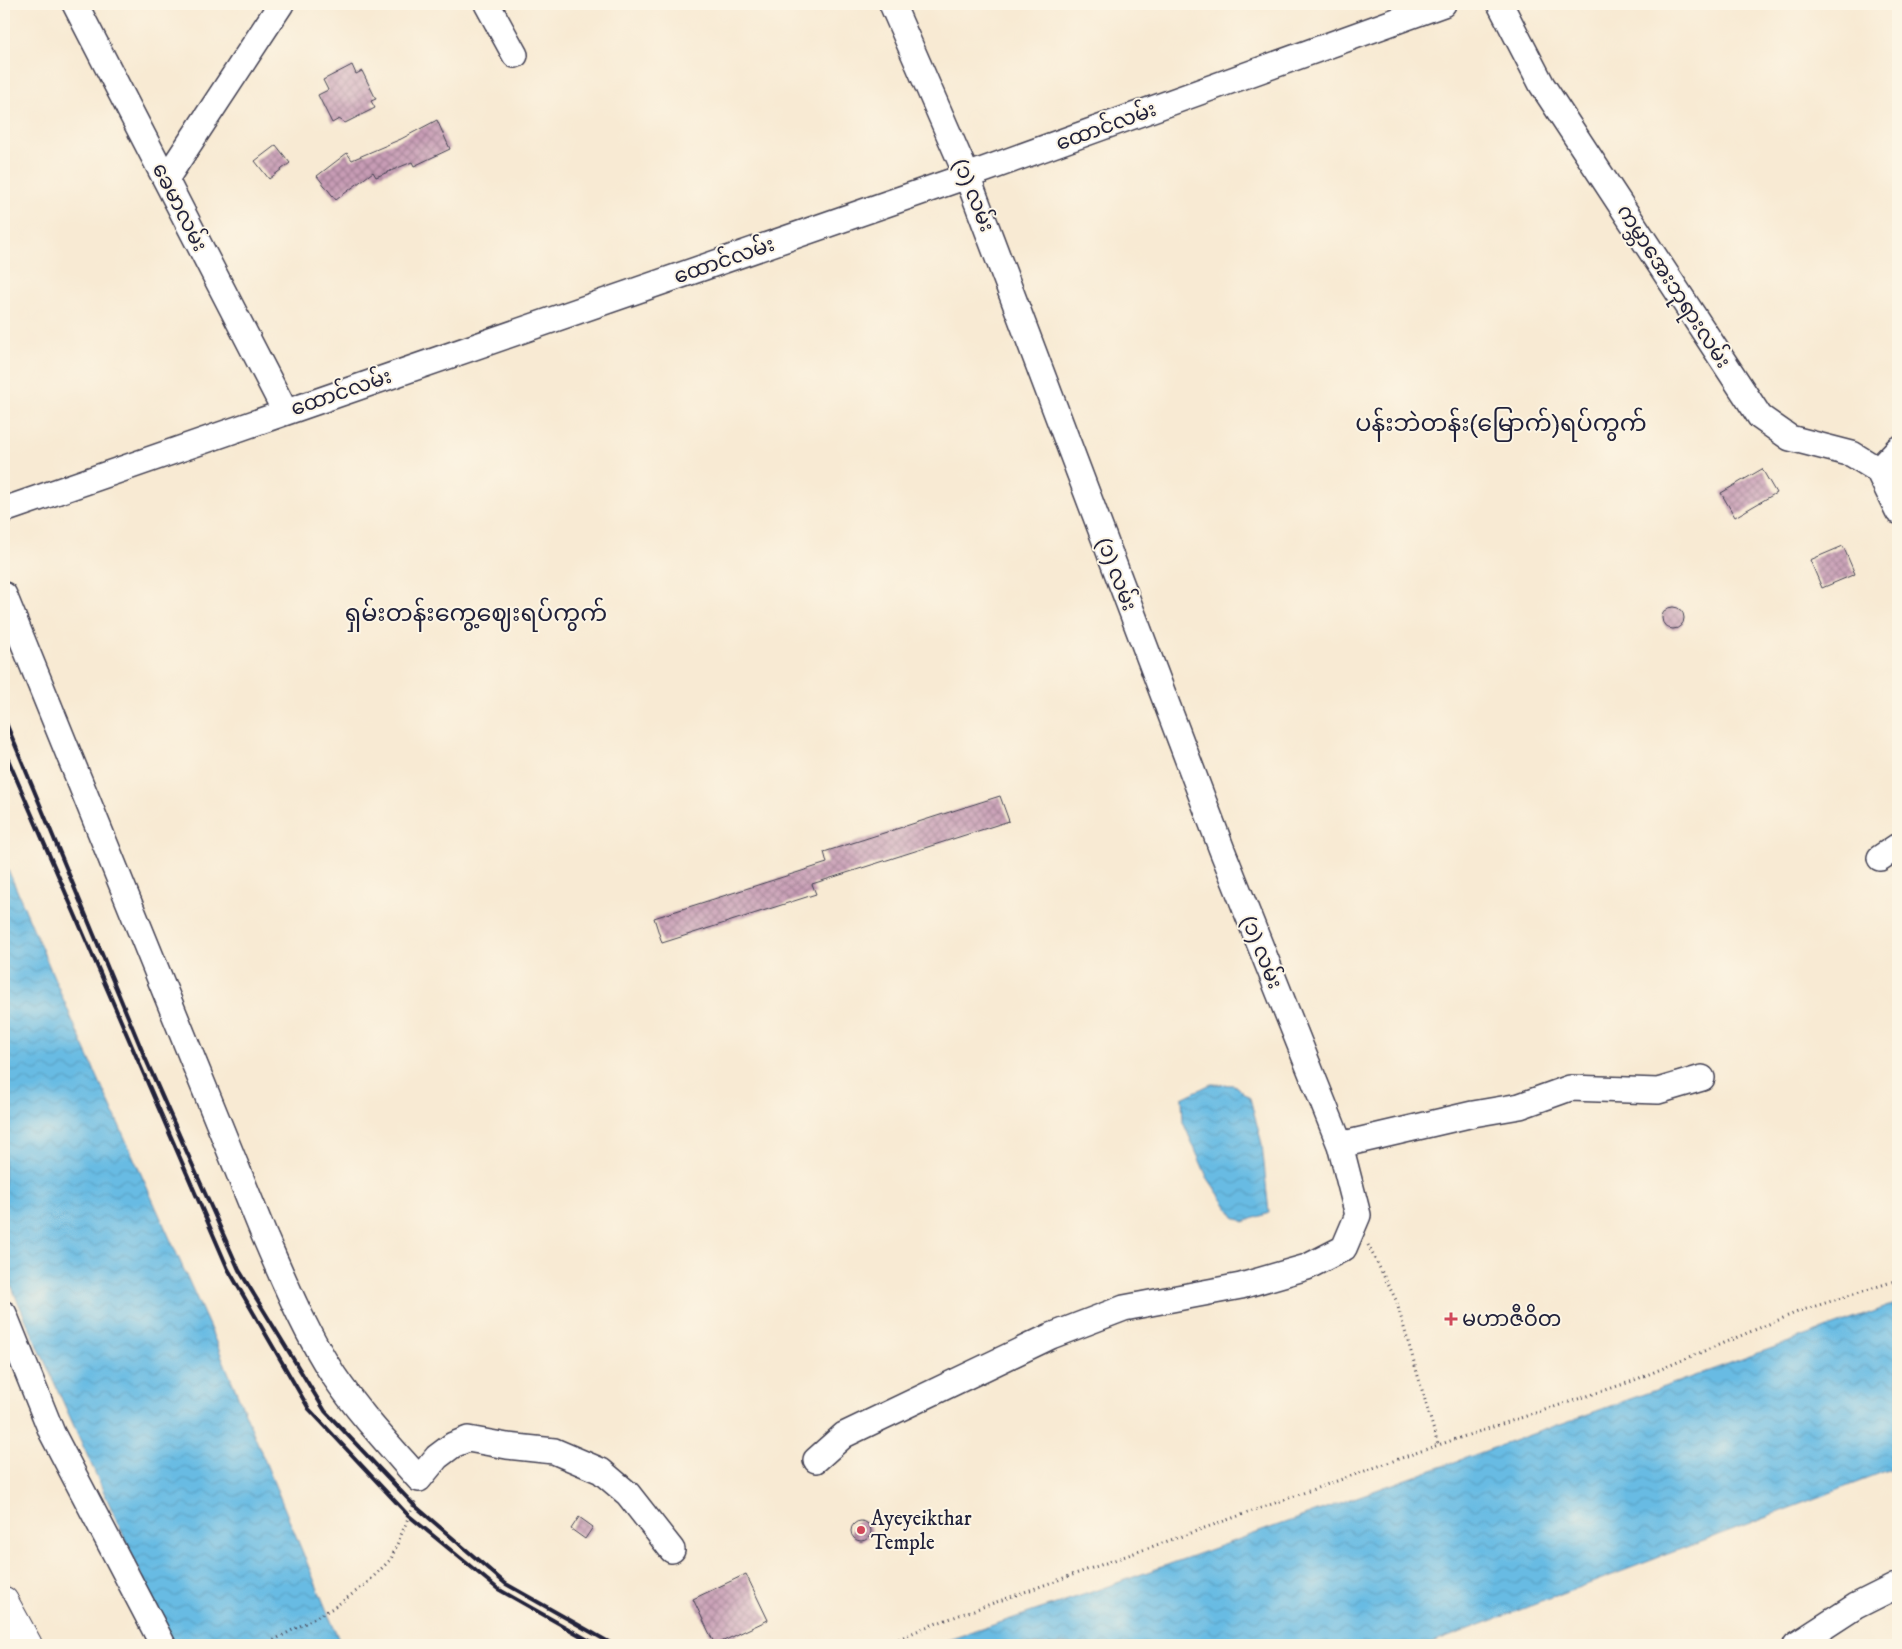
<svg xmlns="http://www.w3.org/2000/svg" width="1902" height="1649" font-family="'IM FELL DW Pica','Noto Sans Myanmar',serif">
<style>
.water{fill:url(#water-waves);stroke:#456e8f}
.building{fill:url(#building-cross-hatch)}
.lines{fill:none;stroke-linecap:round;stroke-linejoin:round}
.minor-casing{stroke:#424052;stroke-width:28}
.highway-casing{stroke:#424052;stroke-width:30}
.path{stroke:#424052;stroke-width:3;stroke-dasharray:1 4;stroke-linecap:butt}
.minor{stroke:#fff;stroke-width:25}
.highway{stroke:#fff;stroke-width:28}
.rail{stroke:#22223b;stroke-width:4}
.poi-dot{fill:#d1495b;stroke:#fcf5e5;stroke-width:2}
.labels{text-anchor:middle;stroke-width:4;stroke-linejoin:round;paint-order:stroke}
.street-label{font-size:21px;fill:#22223b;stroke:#fcf5e5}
.poi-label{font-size:21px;fill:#22223b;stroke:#fcf5e5;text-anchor:start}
.quarter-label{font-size:24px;fill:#22223b;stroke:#fcf5e5}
</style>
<defs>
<pattern id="water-waves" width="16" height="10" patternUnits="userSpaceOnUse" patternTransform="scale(1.25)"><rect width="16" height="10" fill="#68bbe3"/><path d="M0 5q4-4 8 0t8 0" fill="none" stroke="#5aa0c4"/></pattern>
<pattern id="building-cross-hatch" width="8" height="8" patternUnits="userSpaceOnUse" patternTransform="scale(1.25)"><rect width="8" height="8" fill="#c79cb5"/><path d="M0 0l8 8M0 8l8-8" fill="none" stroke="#a17f94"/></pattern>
</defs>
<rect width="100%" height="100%" fill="#fcf5e5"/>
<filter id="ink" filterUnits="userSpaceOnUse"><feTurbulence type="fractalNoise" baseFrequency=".02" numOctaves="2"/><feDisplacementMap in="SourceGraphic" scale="10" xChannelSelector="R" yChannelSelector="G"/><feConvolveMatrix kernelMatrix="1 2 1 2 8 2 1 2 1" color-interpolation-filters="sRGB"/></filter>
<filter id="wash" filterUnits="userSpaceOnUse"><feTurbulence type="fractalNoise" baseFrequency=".0096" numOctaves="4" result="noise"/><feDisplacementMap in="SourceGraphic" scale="20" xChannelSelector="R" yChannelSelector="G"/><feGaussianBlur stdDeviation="1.12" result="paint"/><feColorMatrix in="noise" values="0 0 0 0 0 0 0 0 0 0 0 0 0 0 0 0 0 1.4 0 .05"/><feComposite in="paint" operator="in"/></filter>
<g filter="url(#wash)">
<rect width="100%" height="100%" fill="#f8ead3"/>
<path class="water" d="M 4,860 L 76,1029 L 210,1328 L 341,1645 L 173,1645 L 17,1300 L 4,1266 Z
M 1211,1084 L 1234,1085 L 1250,1098 L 1262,1144 L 1269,1213 L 1244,1222 L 1234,1217 L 1207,1177 L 1183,1122 L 1182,1098 Z
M 1898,1303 L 1898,1467 L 1427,1645 L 933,1645 L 1089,1593 Z"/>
<g id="blocks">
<path class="building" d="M 352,65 L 356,74 L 362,71 L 376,99 L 371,101 L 375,108 L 345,123 L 339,119 L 332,123 L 318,95 L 328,90 L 323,80 Z
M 437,120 L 450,149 L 414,166 L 412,162 L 376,177 L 373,172 L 336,200 L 317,176 L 347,153 L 352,160 L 401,139 Z
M 276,145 L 290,163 L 269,179 L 255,161 Z
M 1762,469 L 1776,493 L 1735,517 L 1721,493 Z
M 1843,546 L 1855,574 L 1822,588 L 1810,560 Z
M1662 618a11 11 0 1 1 22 0a11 11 0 1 1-22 0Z
M 1000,796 L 1009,821 L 812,884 L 816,894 L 662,943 L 654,918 L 827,863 L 824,852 Z
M 579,1517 L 593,1527 L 585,1539 L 571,1529 Z
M851 1531a10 10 0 1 1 20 0a10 10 0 1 1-20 0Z
M 746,1574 L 768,1620 L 715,1645 L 693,1599 Z"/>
</g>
</g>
<g filter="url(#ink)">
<use href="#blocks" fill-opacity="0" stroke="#424052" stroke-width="1"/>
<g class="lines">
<defs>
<path id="minor" d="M 75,4 L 285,411
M 487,4 L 515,55
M 1500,4 L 1542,85 L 1760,417 L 1790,438 L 1852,454 L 1878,470 L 1898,511
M 166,179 L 281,4
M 1878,470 L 1898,449
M 4,510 L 967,176 L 1443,4
M 4,595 L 264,1235 C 285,1283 305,1332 334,1376 C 359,1413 390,1446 419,1479 L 437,1457 L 453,1445 L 468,1439 L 507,1446 L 554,1451 L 601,1471 L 628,1494 L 672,1550
M 1880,858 L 1898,846
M 1340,1145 L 1473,1114 L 1520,1106 L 1570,1088 L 1658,1091 L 1702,1078
M 4,1314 L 52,1433 L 163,1645
M 816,1460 L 844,1435 L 1051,1336 L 1124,1308 L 1241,1286 L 1307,1267 L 1344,1248 L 1358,1215 L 1340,1145 L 1222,850 L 967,176 L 892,4
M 1796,1645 L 1856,1606 L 1898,1585"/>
<path id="highway" d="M 4,1601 L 28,1645"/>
</defs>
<use href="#minor" class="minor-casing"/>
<use href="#highway" class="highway-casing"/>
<path class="path" d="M 1368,1245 L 1396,1300 L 1438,1445 L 1630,1382 L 1800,1311 L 1898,1280
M 265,1645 L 333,1608 L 365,1585 L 391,1559 L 416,1499
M 885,1645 L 926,1627 L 1438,1445"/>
<use href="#minor" class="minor"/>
<use href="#highway" class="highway"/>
<path class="rail" d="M 4,718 L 143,1053 L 239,1270 L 325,1411 L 414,1505 L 506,1584 L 614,1645
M 4,750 L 228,1269 L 309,1409 L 408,1515 L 498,1589 L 597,1645"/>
</g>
</g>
<g class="poi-dot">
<path d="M1448.5 1311.5h5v5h5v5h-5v5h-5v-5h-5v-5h5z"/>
<circle cx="861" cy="1530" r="5"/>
</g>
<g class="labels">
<g class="street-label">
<text transform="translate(1106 126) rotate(-20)" y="7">ထောင်လမ်း</text>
<text transform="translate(974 195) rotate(68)" y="7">(၁) လမ်း</text>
<text transform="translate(180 207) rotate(63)" y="7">ခေမာလမ်း</text>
<text transform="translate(724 260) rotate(-19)" y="7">ထောင်လမ်း</text>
<text transform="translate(1674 286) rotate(57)" y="7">ကမ္ဘာအေးဘုရားလမ်း</text>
<text transform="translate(341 392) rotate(-19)" y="7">ထောင်လမ်း</text>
<text transform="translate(1117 574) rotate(69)" y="7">(၁) လမ်း</text>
<text transform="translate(1262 952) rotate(68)" y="7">(၁) လမ်း</text>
</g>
<g class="poi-label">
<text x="1462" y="1326">မဟာဇီဝိတ</text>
<text x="871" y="1525">Ayeyeikthar<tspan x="871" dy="24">Temple</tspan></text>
</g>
<g class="quarter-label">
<text x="1501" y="431">ပန်းဘဲတန်း(မြောက်)ရပ်ကွက်</text>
<text x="476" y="621">ရှမ်းတန်းကွေ့ဈေးရပ်ကွက်</text>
</g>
</g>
<rect width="1902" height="1649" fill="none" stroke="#fcf5e5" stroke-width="20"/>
</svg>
